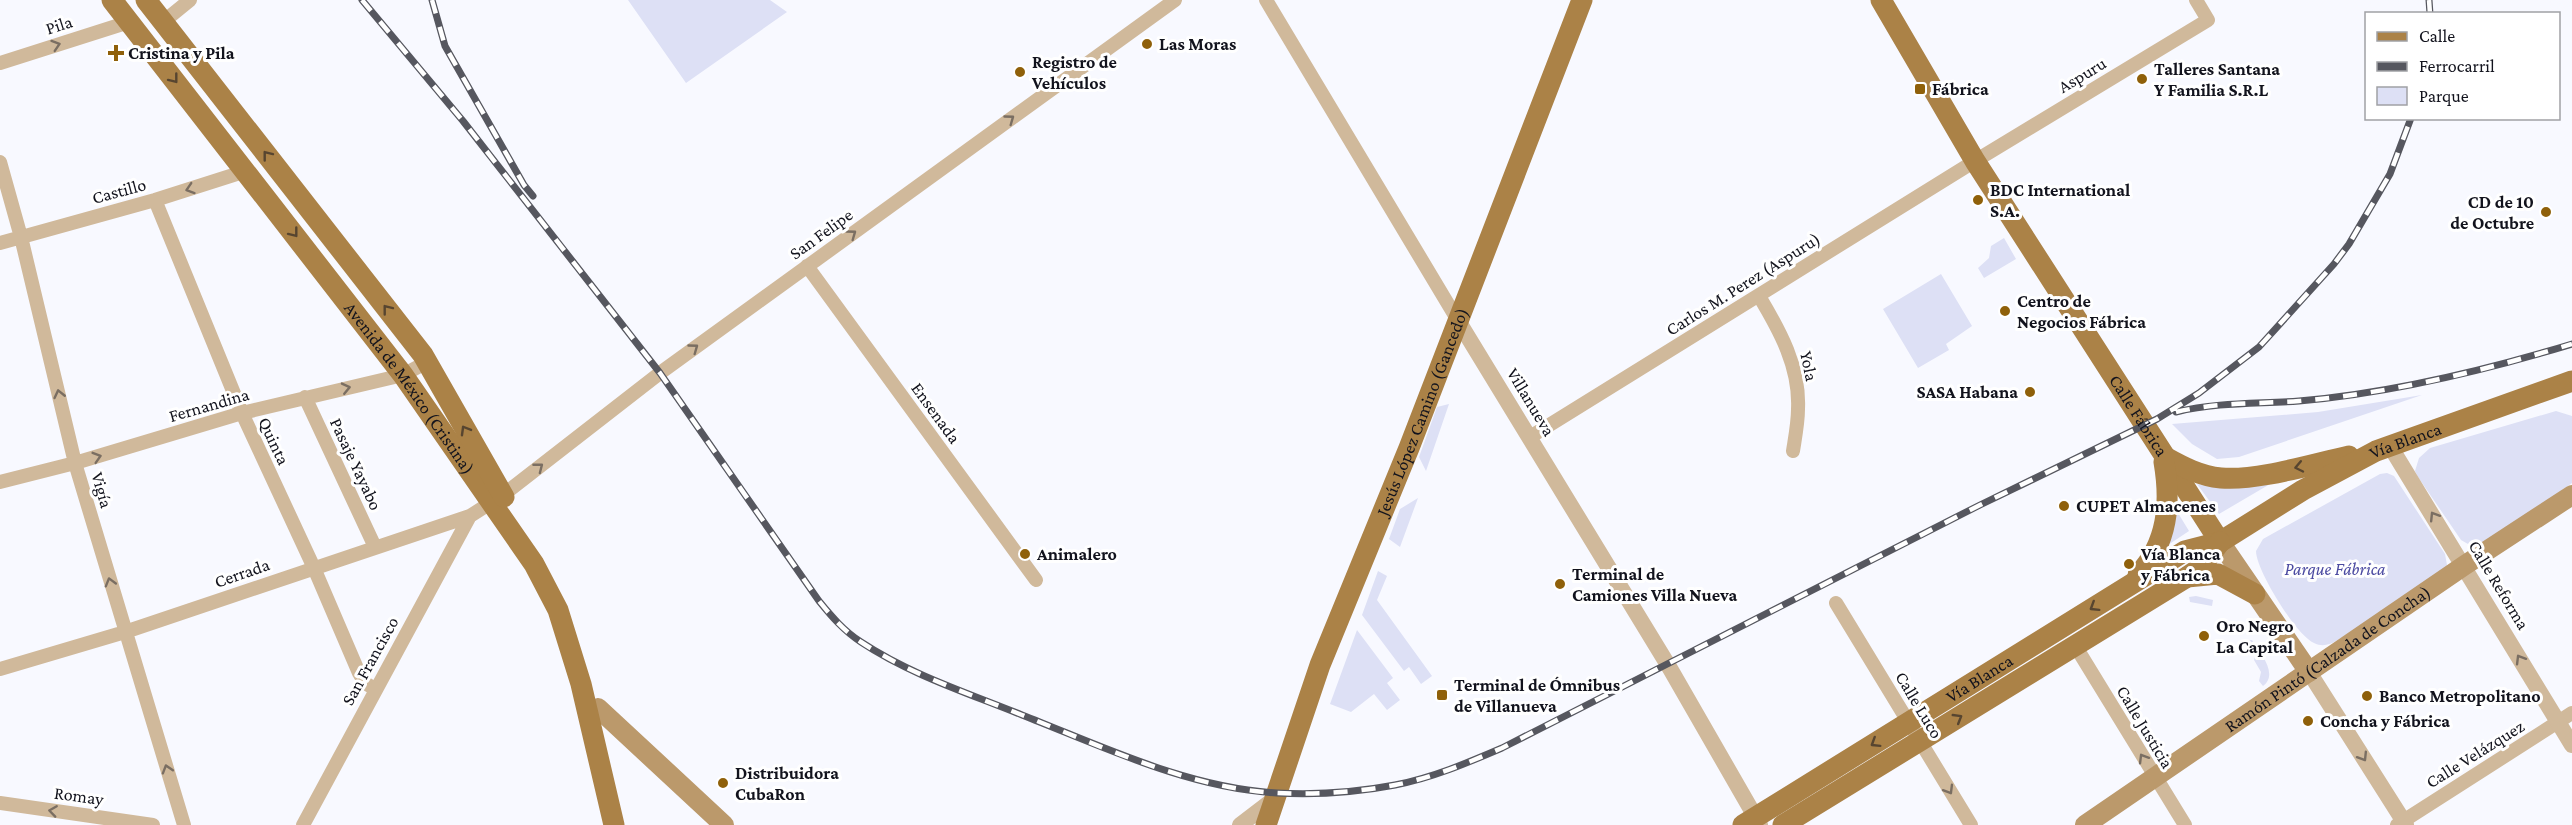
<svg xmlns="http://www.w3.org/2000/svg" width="2572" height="825" font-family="'Crimson Pro',serif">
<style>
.green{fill:#dde0f5}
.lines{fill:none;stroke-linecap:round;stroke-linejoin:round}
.minor{stroke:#d0b99b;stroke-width:14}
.tertiary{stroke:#d0b99b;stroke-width:16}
.secondary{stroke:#bb996b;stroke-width:20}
.primary{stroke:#ab8247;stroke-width:21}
.rail-casing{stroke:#56575f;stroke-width:7}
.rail{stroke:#fff;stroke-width:4.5;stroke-dasharray:14;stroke-linecap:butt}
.oneway{stroke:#7a6e62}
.oneway2{stroke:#574530}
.poi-dot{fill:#8f600a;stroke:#fff;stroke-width:2}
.labels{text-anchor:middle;stroke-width:6;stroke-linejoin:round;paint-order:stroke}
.street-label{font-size:18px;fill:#12131d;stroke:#fff}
.poi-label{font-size:18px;font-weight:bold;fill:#12131d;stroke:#fff;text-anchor:start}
.park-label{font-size:18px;font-style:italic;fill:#4b4aa1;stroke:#fff}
</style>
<rect width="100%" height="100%" fill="#f8f9ff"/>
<path class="green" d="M 628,0 L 770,0 L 787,12 L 686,83 Z
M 2004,238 L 2016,259 L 1984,278 L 1978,268 L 1989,258 L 1991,246 Z
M 1941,274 L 1972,326 L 1946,344 L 1949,350 L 1918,368 L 1883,309 Z
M 2422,395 L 2239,457 L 2217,459 L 2192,444 L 2172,424 L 2318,412 Z
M 1449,404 L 1426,471 L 1419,457 L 1437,407 Z
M 2556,411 L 2572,416 L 2572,483 L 2484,545 L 2468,544 L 2461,540 L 2418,477 L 2415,471 L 2419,458 L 2430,448 Z
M 2387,473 L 2394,476 L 2445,554 L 2447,565 L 2445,572 L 2336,641 C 2329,645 2322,647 2314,643 C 2296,635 2256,570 2256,551 L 2263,539 L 2380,474 Z
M 2282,477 L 2219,514 L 2197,484 L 2219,487 Z
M 1418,498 L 1400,547 L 1389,539 L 1400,509 Z
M 2175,508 L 2189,531 L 2168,545 Z
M 1378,571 L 1387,576 L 1377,600 L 1432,676 L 1421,684 L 1409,667 L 1404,671 L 1362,615 Z
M 2196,596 L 2213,600 L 2212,606 L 2190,602 L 2189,597 Z
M 1357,630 L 1393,678 L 1387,683 L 1400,700 L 1387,710 L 1374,694 L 1351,712 L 1330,704 Z
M 2248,640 L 2252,640 C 2260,653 2279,674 2263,686 L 2259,681 L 2261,672 L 2254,660 L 2256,654 L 2252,647 L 2247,647 Z"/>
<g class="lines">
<path class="minor" d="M 1266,0 L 1457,319
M 163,22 L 190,0
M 0,63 L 129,22
M 0,162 L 21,237 L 75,463 L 184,825
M 155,200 L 242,413 L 314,568 L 359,673 L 365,683 L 375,689
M 0,243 L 155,200 L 246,171
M 807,266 L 1036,580
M 1759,296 C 1780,331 1800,367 1798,409 C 1798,423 1795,438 1793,451
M 305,397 L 375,547
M 1530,437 L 1975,161 L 2208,20 L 2196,0
M 0,482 L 75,463 L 242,413 L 403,375 L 427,362
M 1836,603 L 1971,825
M 2076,647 L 2185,825
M 0,669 L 125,632 L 470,516 L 503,495 L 660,373 L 1175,0
M 0,803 L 153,825
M 303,825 L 470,516
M 2397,825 L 2572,713"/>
<path class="tertiary" d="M 1457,319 L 1668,665 L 1760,825
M 2390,446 L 2572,745
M 2309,672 L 2406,825
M 1240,825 L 1274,799"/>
<g class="secondary">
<path d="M 2220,542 L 2309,672"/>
<path d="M 598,708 L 724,825"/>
<path id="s1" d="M 2085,825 L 2465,565 L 2572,495"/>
</g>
<g class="primary">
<path id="s2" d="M 112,0 L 403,375 L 534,564 L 558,610 L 581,684 L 614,825"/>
<path d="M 146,0 L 423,355 L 504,497"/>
<path id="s3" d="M 1881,0 L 1975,161 L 2220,542"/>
<path d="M 2165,457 C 2183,467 2200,476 2221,478 C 2258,481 2312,464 2349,456"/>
<path d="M 2138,575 C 2168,543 2171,503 2164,462"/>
<path d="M 2187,577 L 2218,574 L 2255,594"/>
<path id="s4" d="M 1266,825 L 1320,665 L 1409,448 L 1582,0"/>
<path id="s5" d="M 1743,825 L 2185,551 L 2220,542 L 2303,490 L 2376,451 L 2572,381"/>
<path d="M 1783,825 L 2187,577 L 2200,568 L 2220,542"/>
</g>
<defs>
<path id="rail" d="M 362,0 L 463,121 L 660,373 L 819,601 C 832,617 844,631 861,642 C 911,675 968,693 1022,715 C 1104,747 1188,788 1277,793 C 1315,795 1358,792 1395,785 C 1432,778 1467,763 1502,748 L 1980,505 L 2157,419 L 2199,393 L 2259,347 L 2334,264 L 2349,244 L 2390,174 L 2411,118
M 432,0 L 445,46 L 524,185 L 533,196
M 2429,0 L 2430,14
M 2176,412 C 2218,402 2257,404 2299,401 C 2392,393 2483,371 2572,344"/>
</defs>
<use href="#rail" class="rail-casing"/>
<use href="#rail" class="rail"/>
</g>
<defs><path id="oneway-chevron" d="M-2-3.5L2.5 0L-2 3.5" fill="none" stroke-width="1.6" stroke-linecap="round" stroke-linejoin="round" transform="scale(1.5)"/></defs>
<g class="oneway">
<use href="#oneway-chevron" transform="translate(56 45) rotate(-18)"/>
<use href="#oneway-chevron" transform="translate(1010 119) rotate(-36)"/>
<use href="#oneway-chevron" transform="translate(190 189) rotate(162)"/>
<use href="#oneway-chevron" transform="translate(852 234) rotate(-36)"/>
<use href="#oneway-chevron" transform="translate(694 348) rotate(-36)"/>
<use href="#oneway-chevron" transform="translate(346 388) rotate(-13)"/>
<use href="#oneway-chevron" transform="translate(59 394) rotate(-103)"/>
<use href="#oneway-chevron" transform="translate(97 457) rotate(-17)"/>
<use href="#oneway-chevron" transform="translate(539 467) rotate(-38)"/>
<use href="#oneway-chevron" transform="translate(2434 516) rotate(-122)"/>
<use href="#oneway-chevron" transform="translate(110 582) rotate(-106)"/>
<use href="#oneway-chevron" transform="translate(2520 659) rotate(-121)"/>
<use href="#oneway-chevron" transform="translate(2363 757) rotate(58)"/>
<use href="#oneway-chevron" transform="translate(2143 758) rotate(-121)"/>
<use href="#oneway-chevron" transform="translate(167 769) rotate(-107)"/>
<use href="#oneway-chevron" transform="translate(1949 790) rotate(59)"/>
<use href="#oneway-chevron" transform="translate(53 811) rotate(-172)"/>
</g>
<g class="oneway2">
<use href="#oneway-chevron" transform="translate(174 79) rotate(52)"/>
<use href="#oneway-chevron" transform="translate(267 155) rotate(-128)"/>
<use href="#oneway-chevron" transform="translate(294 233) rotate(52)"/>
<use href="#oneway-chevron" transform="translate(387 309) rotate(-128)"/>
<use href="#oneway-chevron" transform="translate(465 430) rotate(-120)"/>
<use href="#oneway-chevron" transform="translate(2299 467) rotate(168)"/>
<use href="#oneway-chevron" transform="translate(2094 607) rotate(148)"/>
<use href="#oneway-chevron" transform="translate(1958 718) rotate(-31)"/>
<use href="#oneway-chevron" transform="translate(1875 743) rotate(148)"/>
</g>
<g class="poi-dot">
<circle cx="1147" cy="44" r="6"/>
<path d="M113 44h6v6h6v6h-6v6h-6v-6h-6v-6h6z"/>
<circle cx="1020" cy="72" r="6"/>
<circle cx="2142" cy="79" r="6"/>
<rect x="1914" y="83" width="12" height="12" rx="3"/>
<circle cx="1978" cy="200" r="6"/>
<circle cx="2546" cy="212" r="6"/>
<circle cx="2005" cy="311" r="6"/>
<circle cx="2030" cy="392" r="6"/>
<circle cx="2064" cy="506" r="6"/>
<circle cx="1025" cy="554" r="6"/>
<circle cx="2129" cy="564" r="6"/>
<circle cx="1560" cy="584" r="6"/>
<circle cx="2204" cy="636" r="6"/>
<rect x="1436" y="689" width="12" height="12" rx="3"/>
<circle cx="2367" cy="696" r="6"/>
<circle cx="2308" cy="721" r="6"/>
<circle cx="723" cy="783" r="6"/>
</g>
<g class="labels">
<g class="street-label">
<text transform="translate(59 25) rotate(-18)" y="6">Pila</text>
<text transform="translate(2082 75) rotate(-31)" y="6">Aspuru</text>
<text transform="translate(119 191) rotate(-15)" y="6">Castillo</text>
<text transform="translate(821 234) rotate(-36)" y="6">San Felipe</text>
<text transform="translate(1743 284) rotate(-32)" y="6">Carlos M. Perez (Aspuru)</text>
<text transform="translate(1809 366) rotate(78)" y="6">Yola</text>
<text dy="6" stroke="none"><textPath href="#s2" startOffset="489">Avenida de México (Cristina)</textPath></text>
<text transform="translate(1531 402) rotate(59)" y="6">Villanueva</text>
<text transform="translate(209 405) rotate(-16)" y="6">Fernandina</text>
<text dy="6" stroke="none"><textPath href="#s4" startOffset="442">Jesús López Camino (Gancedo)</textPath></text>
<text transform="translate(936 413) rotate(54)" y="6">Ensenada</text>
<text dy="6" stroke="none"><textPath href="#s3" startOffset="489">Calle Fábrica</textPath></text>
<text transform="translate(274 441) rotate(65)" y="6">Quinta</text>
<text dy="6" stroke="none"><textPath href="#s5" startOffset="768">Vía Blanca</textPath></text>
<text transform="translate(356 464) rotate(65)" y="6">Pasaje Yayabo</text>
<text transform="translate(102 490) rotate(74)" y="6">Vigía</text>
<text transform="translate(242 573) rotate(-19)" y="6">Cerrada</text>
<text transform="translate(2499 585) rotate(59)" y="6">Calle Reforma</text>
<text dy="6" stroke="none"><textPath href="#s1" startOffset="294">Ramón Pintó (Calzada de Concha)</textPath></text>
<text transform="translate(370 661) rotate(-61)" y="6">San Francisco</text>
<text dy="6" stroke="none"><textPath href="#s5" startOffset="278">Vía Blanca</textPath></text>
<text transform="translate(1919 705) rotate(59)" y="6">Calle Luco</text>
<text transform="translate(2145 727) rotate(59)" y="6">Calle Justicia</text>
<text transform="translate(2475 754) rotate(-32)" y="6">Calle Velázquez</text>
<text transform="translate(79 796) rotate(8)" y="6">Romay</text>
</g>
<g class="poi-label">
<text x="1159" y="50">Las Moras</text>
<text x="128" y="59">Cristina y Pila</text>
<text x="1032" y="68">Registro de<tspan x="1032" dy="21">Vehículos</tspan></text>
<text x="2154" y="75">Talleres Santana<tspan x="2154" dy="21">Y Familia S.R.L</tspan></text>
<text x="1932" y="95">Fábrica</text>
<text x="1990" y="196">BDC International<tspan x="1990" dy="21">S.A.</tspan></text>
<text x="2534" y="208" text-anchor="end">CD de 10<tspan x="2534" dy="21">de Octubre</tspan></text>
<text x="2017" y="307">Centro de<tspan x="2017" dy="21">Negocios Fábrica</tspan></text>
<text x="2018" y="398" text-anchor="end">SASA Habana</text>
<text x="2076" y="512">CUPET Almacenes</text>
<text x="1037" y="560">Animalero</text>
<text x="2141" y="560">Vía Blanca<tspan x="2141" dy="21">y Fábrica</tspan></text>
<text x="1572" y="580">Terminal de<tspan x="1572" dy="21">Camiones Villa Nueva</tspan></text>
<text x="2216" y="632">Oro Negro<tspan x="2216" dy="21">La Capital</tspan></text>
<text x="1454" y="691">Terminal de Ómnibus<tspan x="1454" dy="21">de Villanueva</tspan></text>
<text x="2379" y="702">Banco Metropolitano</text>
<text x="2320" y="727">Concha y Fábrica</text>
<text x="735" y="779">Distribuidora<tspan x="735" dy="21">CubaRon</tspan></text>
</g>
<g class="park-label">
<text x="2335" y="575">Parque Fábrica</text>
</g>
</g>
<rect x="2365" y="12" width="195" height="108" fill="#ffffff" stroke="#a0a1a5" stroke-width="1.5"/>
<rect x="2377" y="32" width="30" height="9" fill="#ab8247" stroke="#a0a1a5" stroke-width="1.5"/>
<text x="2419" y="42" font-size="18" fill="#12131d">Calle</text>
<rect x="2377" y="62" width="30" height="9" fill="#56575f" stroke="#a0a1a5" stroke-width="1.5"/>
<text x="2419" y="72" font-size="18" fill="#12131d">Ferrocarril</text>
<rect x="2377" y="87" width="30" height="18" fill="#dde0f5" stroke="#a0a1a5" stroke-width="1.5"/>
<text x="2419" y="102" font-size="18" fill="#12131d">Parque</text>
</svg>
